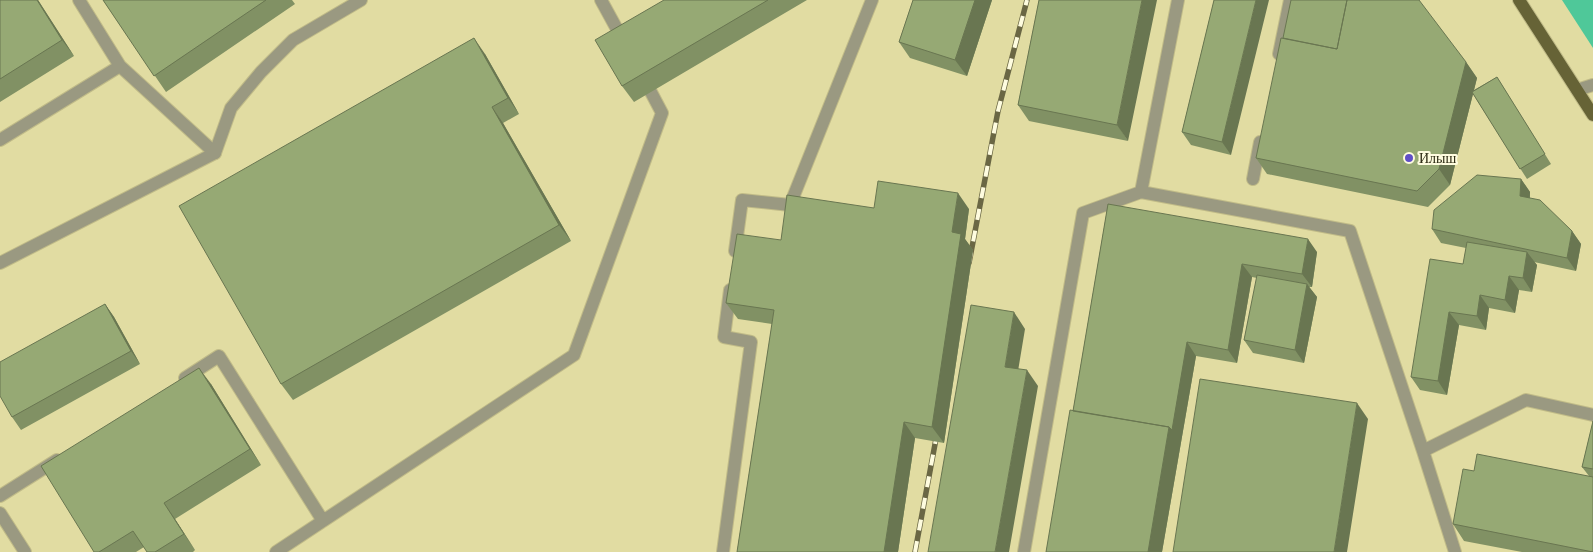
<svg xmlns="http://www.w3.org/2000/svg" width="1593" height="552" font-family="'Times New Roman',serif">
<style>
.grass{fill:#4fc899}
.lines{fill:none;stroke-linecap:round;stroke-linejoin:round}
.lane-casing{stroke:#c0bb88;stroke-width:14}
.street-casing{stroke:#c0bb88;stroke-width:14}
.primary-casing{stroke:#c0bb88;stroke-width:14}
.lane{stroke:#9a9981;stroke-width:12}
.street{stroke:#9a9981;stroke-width:12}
.primary{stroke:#666336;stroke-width:12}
.rail-casing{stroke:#6a6744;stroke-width:5.5}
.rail{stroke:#fefcdf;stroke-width:4;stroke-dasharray:11;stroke-linecap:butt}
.wall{fill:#819164}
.shaded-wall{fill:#697651}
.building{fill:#96a974;stroke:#697651}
.poi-dot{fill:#604fc7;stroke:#fefcdf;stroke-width:2}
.labels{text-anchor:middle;stroke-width:4;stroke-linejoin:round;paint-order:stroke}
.poi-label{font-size:14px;fill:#292710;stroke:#fefcdf;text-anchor:start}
</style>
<rect width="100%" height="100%" fill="#e1dca2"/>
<path class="grass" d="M 1562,0 L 1593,0 L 1593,48 Z"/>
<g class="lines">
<defs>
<path id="lane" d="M 79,0 L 120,66
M 601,0 L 624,42
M 1178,0 L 1141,192 L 1350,231 L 1423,451 L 1455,552
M 1279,54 L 1290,0
M 1577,90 L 1593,85
M 0,140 L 120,66 L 215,153
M 1253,179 L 1260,142
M 735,251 L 742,200 L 790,205 L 872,0
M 185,378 L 219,356 L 323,521
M 1423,451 L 1526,400 L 1593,415
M 0,496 L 57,460
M 0,513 L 25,552
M 276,552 L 574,355 L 662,113 L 643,77
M 723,552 L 751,342 L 724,337 L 730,290
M 1024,552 L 1083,213 L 1141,192"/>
<path id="street" d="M 0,263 L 215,153 L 231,108 L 261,72 L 293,40 L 361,0"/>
<path id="primary" d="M 1519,0 L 1593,115"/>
</defs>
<use href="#lane" class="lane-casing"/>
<use href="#street" class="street-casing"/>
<use href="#primary" class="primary-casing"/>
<use href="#lane" class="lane"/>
<use href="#street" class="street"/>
<use href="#primary" class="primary"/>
<defs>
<path id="rail" d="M 969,263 L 998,111 L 1027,0
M 915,552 L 938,428"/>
</defs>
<use href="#rail" class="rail-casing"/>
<use href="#rail" class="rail"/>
</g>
<path class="wall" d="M 0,0 L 38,0 L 74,56 L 0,102 Z
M 103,0 L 292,0 L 295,4 L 166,92 Z
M 664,0 L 807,0 L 634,102 L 622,86 Z
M 913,0 L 992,0 L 967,76 L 910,58 L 899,42 Z
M 1039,0 L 1128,141 L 1029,121 L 1018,105 Z
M 1214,0 L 1231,155 L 1191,145 L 1182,132 Z
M 485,54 L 519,114 L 503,123 L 571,241 L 293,400 L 281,384 Z
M 1466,62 L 1477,78 L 1474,90 L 1497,77 L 1551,164 L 1527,179 L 1473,94 L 1450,185 L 1428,207 L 1267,174 L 1256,158 Z
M 1521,179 L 1530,192 L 1530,198 L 1572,231 L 1581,244 L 1576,271 L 1534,262 L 1537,265 L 1532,292 L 1519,290 L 1515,313 L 1489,308 L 1486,330 L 1459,325 L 1447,395 L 1420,390 L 1411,377 L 1463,264 L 1466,248 L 1441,243 L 1432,229 Z
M 1108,204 L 1317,252 L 1312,287 L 1309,287 L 1317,297 L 1304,363 L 1253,353 L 1244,340 L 1257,278 L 1252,277 L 1237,363 L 1196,356 L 1162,552 L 1046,552 L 1073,411 Z
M 874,208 L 969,209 L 965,239 L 973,250 L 944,443 L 915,438 L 898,552 L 737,552 L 772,324 L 738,319 L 726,303 L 781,240 Z
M 105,304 L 114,317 L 140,364 L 21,430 L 12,417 Z
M 211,384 L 261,465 L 175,519 L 195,550 L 193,552 L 147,552 L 144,547 L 136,552 L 94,552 Z
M 1593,421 L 1593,552 L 1522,552 L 1464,541 L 1453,524 L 1474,471 L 1589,476 L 1582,467 Z"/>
<path class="shaded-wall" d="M 37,0 L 38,0 L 74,56 L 62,40 Z
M 975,0 L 992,0 L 967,76 L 955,60 Z
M 1142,0 L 1157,0 L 1128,141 L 1117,125 Z
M 1256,0 L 1269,0 L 1231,155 L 1222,142 Z
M 474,38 L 485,54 L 519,114 L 508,98 Z
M 1466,62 L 1477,78 L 1450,185 L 1439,169 Z
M 492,107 L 503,123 L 571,241 L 559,225 Z
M 1521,179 L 1530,192 L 1529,210 L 1520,196 Z
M 958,193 L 969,209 L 965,239 L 973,250 L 944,443 L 932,427 L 952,232 Z
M 1572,231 L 1581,244 L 1576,271 L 1567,258 Z
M 1308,239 L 1317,252 L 1312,287 L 1302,274 Z
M 1527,252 L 1537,265 L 1532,292 L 1523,278 Z
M 1242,264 L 1252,277 L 1237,363 L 1228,350 Z
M 1509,276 L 1519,290 L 1515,313 L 1505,300 Z
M 1307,284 L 1317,297 L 1304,363 L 1295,350 Z
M 1480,295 L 1489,308 L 1486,330 L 1477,316 Z
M 105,304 L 114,317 L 140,364 L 131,351 Z
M 1014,312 L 1025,329 L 1016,383 L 1005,367 Z
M 1449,312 L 1459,325 L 1447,395 L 1438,381 Z
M 1187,342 L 1196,356 L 1162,552 L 1148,552 L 1169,427 Z
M 199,368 L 211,384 L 261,465 L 250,449 Z
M 1027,370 L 1038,386 L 1009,552 L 995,552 Z
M 1357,403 L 1368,419 L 1347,552 L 1334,552 Z
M 904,422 L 915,438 L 898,552 L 884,552 Z
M 164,503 L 175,519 L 195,550 L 184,534 Z"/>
<path class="building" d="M 0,0 L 37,0 L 62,40 L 0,79 Z
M 103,0 L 266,0 L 154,76 Z
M 664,0 L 768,0 L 622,86 L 595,40 Z
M 913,0 L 975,0 L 955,60 L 899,42 Z
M 1039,0 L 1142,0 L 1117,125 L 1018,105 Z
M 1214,0 L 1256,0 L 1222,142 L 1182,132 Z
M 1291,0 L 1347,0 L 1337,49 L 1283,38 Z
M 1347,0 L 1419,0 L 1466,62 L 1439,169 L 1417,191 L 1256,158 L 1281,38 L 1337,49 Z
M 474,38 L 508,98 L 492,107 L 559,225 L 281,384 L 179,206 Z
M 1497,77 L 1545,154 L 1520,169 L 1472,92 Z
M 1477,175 L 1521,179 L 1520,196 L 1540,200 L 1572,231 L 1567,258 L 1432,229 L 1434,210 Z
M 878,181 L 958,193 L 952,232 L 961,234 L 932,427 L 904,422 L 884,552 L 737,552 L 774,310 L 726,303 L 737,234 L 781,240 L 787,195 L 874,208 Z
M 1108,204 L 1308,239 L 1302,274 L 1242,264 L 1228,350 L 1187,342 L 1172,430 L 1169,427 L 1073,411 Z
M 1467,242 L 1527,252 L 1523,278 L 1509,276 L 1505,300 L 1480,295 L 1477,316 L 1449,312 L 1438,381 L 1411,377 L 1430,259 L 1463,264 Z
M 1257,275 L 1307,284 L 1295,350 L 1244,340 Z
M 105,304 L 131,351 L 12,417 L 0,396 L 0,362 Z
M 971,305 L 1014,312 L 1005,367 L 1027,370 L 995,552 L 928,552 Z
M 199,368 L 250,449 L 164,503 L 184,534 L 155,552 L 147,552 L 133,531 L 99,552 L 94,552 L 41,466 Z
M 1200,379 L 1357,403 L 1334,552 L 1173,552 Z
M 1070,410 L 1169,427 L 1148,552 L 1046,552 Z
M 1593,421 L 1593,469 L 1582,467 Z
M 1477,454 L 1593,477 L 1593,552 L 1453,524 L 1463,469 L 1474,471 Z"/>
<circle class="poi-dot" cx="1409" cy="158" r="5"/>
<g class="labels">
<g class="poi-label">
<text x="1419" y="163">Илыш</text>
</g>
</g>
</svg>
